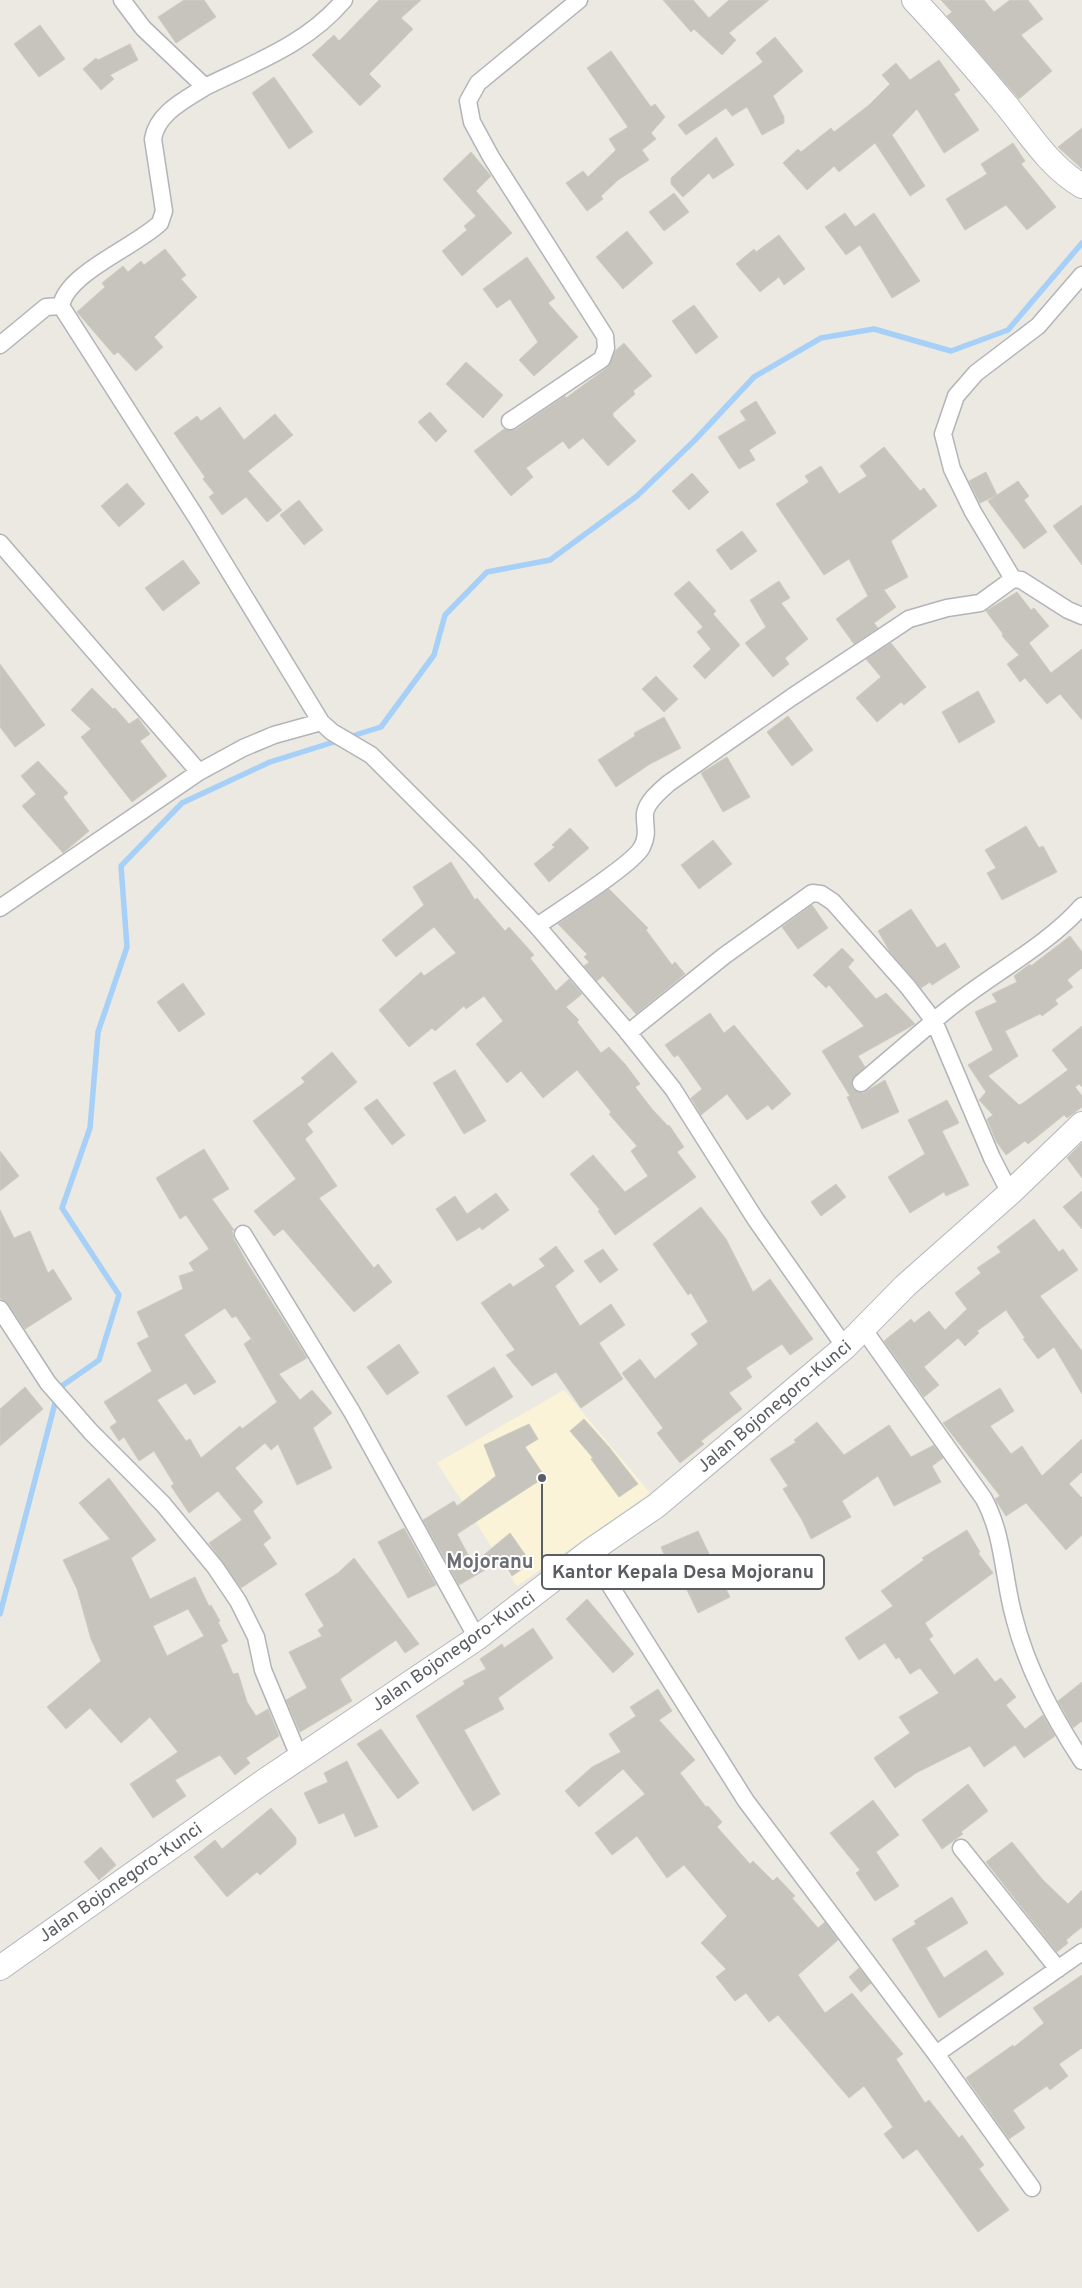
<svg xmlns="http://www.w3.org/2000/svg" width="1082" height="2288" font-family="Overpass,sans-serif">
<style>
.commercial{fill:#faf3d8}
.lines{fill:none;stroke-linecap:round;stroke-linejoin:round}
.stream{stroke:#a6d0f7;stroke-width:5.5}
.building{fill:#c7c4be;stroke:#cfcbc0;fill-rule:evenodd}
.street-casing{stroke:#b2b4b8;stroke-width:19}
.secondary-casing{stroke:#b3b6bb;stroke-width:26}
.street{stroke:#fff;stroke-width:16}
.secondary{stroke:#fff;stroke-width:24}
.labels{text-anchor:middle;stroke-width:4;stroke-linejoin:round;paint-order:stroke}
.street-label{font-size:18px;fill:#5a5d61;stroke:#fff}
.quarter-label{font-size:20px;font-weight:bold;fill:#6b6e73;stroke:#fff}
.leader{fill:none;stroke:#5a5d61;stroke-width:2}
.callout-dot{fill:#5a5d61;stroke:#fff;stroke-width:2}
.callout{fill:#fff;stroke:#5a5d61;stroke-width:2}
.callout-label{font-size:19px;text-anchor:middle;font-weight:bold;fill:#5a5d61}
</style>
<rect width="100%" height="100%" fill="#ebe9e1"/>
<path class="commercial" d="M 564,1390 L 650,1493 L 517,1586 L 437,1463 Z"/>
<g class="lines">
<path class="stream" d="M 349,737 L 381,727 L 434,655 L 445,615 L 487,572 L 550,560 L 637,496 L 694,441 L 754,377 L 821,338 L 874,329 L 951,351 L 1008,330 L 1082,243
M 0,1614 L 59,1388 L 99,1360 L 119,1295 L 62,1208 L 90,1128 L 98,1032 L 127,947 L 121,866 L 182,803 L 270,762 L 340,740"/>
</g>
<path class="building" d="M 184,0 L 204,0 L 216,17 L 176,43 L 158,17 Z
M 379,0 L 421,0 L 401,18 L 413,29 L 369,74 L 381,86 L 360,106 L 312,55 L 334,35 L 339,41 Z
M 663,0 L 693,0 L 709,18 L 729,0 L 769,0 L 729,33 L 736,40 L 722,55 L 694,29 L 691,32 Z
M 941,0 L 984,0 L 994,12 L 1010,0 L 1028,0 L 1043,19 L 1021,35 L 1052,71 L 1019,99 L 947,16 L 952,12 Z
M 40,25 L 65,59 L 39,77 L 14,44 Z
M 775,37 L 803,71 L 773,96 L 784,117 L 784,123 L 762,135 L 747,107 L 732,116 L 726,108 L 686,135 L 678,125 L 763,62 L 756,53 Z
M 130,44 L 138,60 L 110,75 L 114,79 L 101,90 L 83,69 L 96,58 L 98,60 Z
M 611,51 L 651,107 L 655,104 L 665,117 L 651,133 L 656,139 L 642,150 L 649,160 L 618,180 L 601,196 L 603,199 L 587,211 L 566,183 L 583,171 L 588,177 L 616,150 L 609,139 L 628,127 L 587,68 Z
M 939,60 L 960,90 L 954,94 L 979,130 L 944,153 L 917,109 L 892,135 L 925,186 L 910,196 L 875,143 L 839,172 L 834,166 L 807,190 L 783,163 L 798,149 L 801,152 L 831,128 L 834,132 L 869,105 L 890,84 L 882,75 L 896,63 L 910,80 Z
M 274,77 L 313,132 L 289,149 L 252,93 Z
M 1082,128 L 1082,169 L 1058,147 Z
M 716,137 L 734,165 L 713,179 L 709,173 L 683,197 L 671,184 L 671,178 Z
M 1013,143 L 1025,161 L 1021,164 L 1056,207 L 1027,230 L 1006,205 L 965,230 L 946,199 L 987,174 L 981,164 Z
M 471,152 L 491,176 L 476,191 L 512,233 L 462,276 L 442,251 L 467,230 L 464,226 L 476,216 L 443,179 Z
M 674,193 L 689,212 L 664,231 L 649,212 Z
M 845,213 L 855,227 L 874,213 L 920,281 L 892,298 L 860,245 L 846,255 L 825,227 Z
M 627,231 L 653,263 L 623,289 L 596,257 Z
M 779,235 L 805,269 L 784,285 L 779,277 L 760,292 L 736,264 L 754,249 L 756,252 Z
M 165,249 L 186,275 L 181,279 L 197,297 L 154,337 L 163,347 L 136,371 L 118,352 L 114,355 L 77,312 L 105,287 L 102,283 L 123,266 L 128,272 L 141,261 L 144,265 Z
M 527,257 L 555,298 L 548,303 L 578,337 L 534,376 L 519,360 L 538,342 L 510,299 L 497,308 L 483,289 Z
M 694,305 L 718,337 L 696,354 L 672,321 Z
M 624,343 L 652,376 L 633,391 L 635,394 L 613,413 L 613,416 L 636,441 L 608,466 L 583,438 L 569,449 L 563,441 L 526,468 L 533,477 L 511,496 L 474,451 L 504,429 L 515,430 L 565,396 L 566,398 L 608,367 L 616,350 Z
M 466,362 L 503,395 L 483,418 L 446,384 Z
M 756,401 L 776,433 L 749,450 L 755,460 L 739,469 L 718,437 L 746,420 L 740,411 Z
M 220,407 L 244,440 L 275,414 L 293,435 L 248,471 L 282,510 L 267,522 L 246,497 L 222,515 L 209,497 L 214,493 L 203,479 L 205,477 L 174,433 L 197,416 L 201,421 Z
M 430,412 L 447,431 L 436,442 L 418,422 Z
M 884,447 L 920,491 L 924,488 L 937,506 L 891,541 L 908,577 L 884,590 L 896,607 L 874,623 L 878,628 L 854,644 L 836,619 L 868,596 L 849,559 L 824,575 L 776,504 L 809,482 L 805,476 L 821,466 L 839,494 L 867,476 L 860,466 Z
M 986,472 L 997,495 L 980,503 L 969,481 Z
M 692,473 L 709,492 L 689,510 L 672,491 Z
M 1018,481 L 1029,496 L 1024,500 L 1047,532 L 1024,549 L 988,501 Z
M 127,483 L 145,504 L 119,527 L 101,506 Z
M 299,500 L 323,530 L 304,545 L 280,515 Z
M 1082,505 L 1082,565 L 1053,526 Z
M 742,531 L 757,551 L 731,570 L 716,550 Z
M 183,560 L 200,583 L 163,611 L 145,588 Z
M 689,581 L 716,611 L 713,614 L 740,645 L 705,679 L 693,666 L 711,649 L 697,632 L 703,627 L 674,594 Z
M 779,581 L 790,598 L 781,603 L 808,639 L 785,658 L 789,664 L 773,677 L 745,643 L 766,627 L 750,600 Z
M 1017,592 L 1031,610 L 1034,608 L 1049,626 L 1029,643 L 1051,673 L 1082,649 L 1082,720 L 1060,694 L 1047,704 L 1025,678 L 1020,682 L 1007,664 L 1019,655 L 1002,636 L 1003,634 L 986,611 Z
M 891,643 L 926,687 L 904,705 L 901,702 L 877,722 L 856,698 L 881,677 L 866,659 Z
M 0,664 L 45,725 L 15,747 L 0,727 Z
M 656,676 L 678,699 L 664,712 L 642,689 Z
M 92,688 L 113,709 L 115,708 L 129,724 L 138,718 L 150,734 L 140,741 L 167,776 L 132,802 L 81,737 L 91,729 L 71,710 Z
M 978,691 L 995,722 L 959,743 L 942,712 Z
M 788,716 L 813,750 L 792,766 L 767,732 Z
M 664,717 L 681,748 L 650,764 L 616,787 L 598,760 L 635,736 L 634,733 Z
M 727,757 L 750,797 L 723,812 L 701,773 Z
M 38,761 L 68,793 L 63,797 L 89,831 L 63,853 L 22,806 L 36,794 L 21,776 Z
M 1026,826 L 1039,848 L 1043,846 L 1057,872 L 1002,900 L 987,873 L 996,868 L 985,850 Z
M 570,828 L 589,848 L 549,882 L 534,864 L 555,847 L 552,845 Z
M 713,840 L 732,864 L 699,889 L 681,865 Z
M 451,862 L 475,900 L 477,898 L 505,931 L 509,927 L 534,955 L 530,958 L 556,991 L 569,979 L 582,994 L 566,1007 L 579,1020 L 577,1022 L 601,1053 L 609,1047 L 625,1064 L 640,1084 L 635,1087 L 652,1109 L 668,1126 L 669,1125 L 684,1147 L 677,1152 L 696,1177 L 615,1235 L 598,1211 L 600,1210 L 570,1174 L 593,1155 L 625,1192 L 648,1176 L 631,1151 L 637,1146 L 609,1114 L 611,1112 L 577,1070 L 543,1098 L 521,1071 L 507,1083 L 476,1044 L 503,1021 L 484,996 L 466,1009 L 464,1006 L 435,1031 L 432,1028 L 409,1047 L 379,1010 L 421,972 L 424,976 L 456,953 L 434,927 L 396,957 L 382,940 L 424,905 L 413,887 Z
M 609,889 L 648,928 L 646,930 L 672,965 L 675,962 L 685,974 L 636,1014 L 603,976 L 597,981 L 584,966 L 589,962 L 584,957 L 587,954 L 558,924 Z
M 812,905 L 828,928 L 798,949 L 782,927 Z
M 911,909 L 937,948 L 945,943 L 960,967 L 932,985 L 930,982 L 921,988 L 890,952 L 878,931 Z
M 1070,936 L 1082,952 L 1082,968 L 1067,980 L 1073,987 L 1055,1000 L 1058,1004 L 1042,1016 L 1040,1014 L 1005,1031 L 1018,1056 L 988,1076 L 1019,1105 L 1023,1103 L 1068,1070 L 1052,1050 L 1082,1026 L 1082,1087 L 1079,1084 L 1075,1087 L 1082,1096 L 1082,1107 L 1067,1118 L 1064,1115 L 1028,1144 L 1025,1141 L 1006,1155 L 996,1141 L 987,1119 L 993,1115 L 979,1100 L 986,1092 L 968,1065 L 993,1050 L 975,1012 L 997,1002 L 992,994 L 1017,982 L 1014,976 L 1030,964 L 1031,966 Z
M 842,948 L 854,960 L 848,967 L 876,999 L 886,993 L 915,1024 L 858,1056 L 865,1067 L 852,1079 L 853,1089 L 863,1093 L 885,1080 L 899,1112 L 862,1129 L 847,1097 L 850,1096 L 822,1051 L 864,1026 L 829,985 L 826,988 L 813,975 Z
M 183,983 L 205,1014 L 179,1032 L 157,1002 Z
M 710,1013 L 724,1033 L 734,1025 L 791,1094 L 772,1110 L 768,1105 L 747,1120 L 727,1094 L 701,1115 L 691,1098 L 702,1089 L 678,1055 L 674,1057 L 665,1045 Z
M 332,1052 L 357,1082 L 307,1124 L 313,1132 L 305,1139 L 337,1186 L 319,1198 L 374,1268 L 378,1264 L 392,1282 L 354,1312 L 283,1229 L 274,1236 L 254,1211 L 296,1179 L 253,1121 L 305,1082 L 301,1078 Z
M 455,1070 L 486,1121 L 464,1134 L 433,1083 Z
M 377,1099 L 405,1135 L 392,1145 L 364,1108 Z
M 947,1100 L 959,1123 L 942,1131 L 969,1185 L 946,1196 L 944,1192 L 910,1213 L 888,1177 L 925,1154 L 908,1120 Z
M 1082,1143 L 1082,1178 L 1067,1158 Z
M 204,1149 L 229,1189 L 212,1199 L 234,1230 L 232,1231 L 234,1239 L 246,1261 L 307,1358 L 279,1374 L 300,1400 L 312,1390 L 332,1413 L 313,1428 L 332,1468 L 297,1485 L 278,1444 L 271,1450 L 265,1443 L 235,1468 L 263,1502 L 253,1511 L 271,1538 L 263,1544 L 277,1564 L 241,1588 L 209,1543 L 242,1520 L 218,1491 L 189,1513 L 171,1486 L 174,1484 L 154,1451 L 139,1461 L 124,1437 L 119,1441 L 110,1427 L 117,1422 L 104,1402 L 152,1371 L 137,1343 L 149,1337 L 137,1312 L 183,1289 L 179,1276 L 194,1271 L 189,1263 L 209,1249 L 186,1215 L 180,1219 L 156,1178 ZM 225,1308 L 232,1318 L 236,1316 L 254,1343 L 251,1339 L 244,1344 L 277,1402 L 242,1429 L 240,1426 L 201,1458 L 190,1439 L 186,1441 L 157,1400 L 186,1383 L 194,1395 L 216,1382 L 184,1335 Z
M 0,1151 L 19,1176 L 0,1191 Z
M 836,1184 L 846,1197 L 821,1216 L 811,1202 Z
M 1082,1191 L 1082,1229 L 1063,1207 Z
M 496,1193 L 509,1210 L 482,1230 L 480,1227 L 457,1241 L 436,1209 L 455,1196 L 467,1214 Z
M 701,1207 L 726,1239 L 753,1292 L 770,1279 L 813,1339 L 790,1355 L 782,1344 L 746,1368 L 752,1377 L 729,1393 L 742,1409 L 701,1441 L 704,1444 L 680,1463 L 657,1433 L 663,1428 L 622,1373 L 640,1359 L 655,1379 L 698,1344 L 691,1334 L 708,1322 L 691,1293 L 688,1295 L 653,1244 Z
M 0,1210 L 14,1238 L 30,1231 L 48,1273 L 53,1269 L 72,1299 L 25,1329 L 8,1304 L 0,1298 Z
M 1034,1219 L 1059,1252 L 1063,1249 L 1078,1270 L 1040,1296 L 1082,1351 L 1082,1394 L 1054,1347 L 1038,1359 L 1023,1339 L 1025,1338 L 1006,1310 L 977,1331 L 979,1333 L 965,1346 L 958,1338 L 924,1367 L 939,1385 L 924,1397 L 884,1341 L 911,1319 L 914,1323 L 929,1311 L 945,1330 L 967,1309 L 955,1293 L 981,1273 L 977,1268 L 1001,1252 L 997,1247 Z
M 556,1246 L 574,1271 L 555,1286 L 580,1326 L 611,1304 L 625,1325 L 599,1343 L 623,1379 L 581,1408 L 556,1372 L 532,1386 L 506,1355 L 515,1350 L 481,1303 L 510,1283 L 513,1287 L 545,1266 L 539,1259 Z
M 603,1249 L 618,1270 L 600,1283 L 584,1261 Z
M 399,1344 L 419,1373 L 387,1395 L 367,1367 Z
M 494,1367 L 513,1397 L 466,1426 L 447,1396 Z
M 25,1387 L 43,1409 L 0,1446 L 0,1409 Z
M 1000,1388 L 1014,1411 L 990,1426 L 1011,1454 L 1022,1446 L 1042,1476 L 1082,1439 L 1082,1472 L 1069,1484 L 1082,1498 L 1082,1535 L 1066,1550 L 1026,1503 L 1006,1516 L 995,1499 L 1000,1496 L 943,1423 Z
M 584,1419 L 609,1447 L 638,1484 L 619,1497 L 591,1459 L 593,1458 L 570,1431 Z
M 817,1422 L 844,1455 L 889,1425 L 911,1457 L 934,1445 L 943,1458 L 932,1466 L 941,1482 L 894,1506 L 878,1476 L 842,1501 L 851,1517 L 811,1539 L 802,1520 L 783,1489 L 788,1486 L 770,1459 L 796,1442 L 794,1440 Z
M 529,1424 L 538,1439 L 525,1447 L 545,1477 L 457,1534 L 473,1564 L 510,1533 L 531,1563 L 512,1576 L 502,1560 L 459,1585 L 423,1520 L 454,1501 L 457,1506 L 496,1476 L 484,1445 Z
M 109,1478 L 156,1540 L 131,1558 L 150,1599 L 195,1577 L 209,1606 L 211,1605 L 220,1621 L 218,1622 L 228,1641 L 221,1645 L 233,1674 L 238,1673 L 247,1702 L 256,1716 L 268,1709 L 279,1736 L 246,1758 L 250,1763 L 235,1775 L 220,1755 L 175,1780 L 186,1796 L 153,1818 L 130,1784 L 178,1752 L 150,1717 L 121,1743 L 90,1708 L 66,1729 L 47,1707 L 101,1661 L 91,1639 L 77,1589 L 63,1560 L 110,1539 L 79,1503 ZM 188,1609 L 204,1636 L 167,1656 L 153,1626 Z
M 404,1528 L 436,1585 L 408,1598 L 378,1542 Z
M 967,1530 L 980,1552 L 978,1553 L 993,1573 L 925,1623 L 933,1636 L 929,1639 L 954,1675 L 977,1658 L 995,1682 L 1001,1678 L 1016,1697 L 1006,1705 L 1025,1729 L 1043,1715 L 1055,1736 L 1024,1758 L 1015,1745 L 984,1767 L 970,1746 L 916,1773 L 895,1788 L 874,1758 L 910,1733 L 899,1717 L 939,1693 L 920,1668 L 910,1674 L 899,1657 L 896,1659 L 885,1643 L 859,1660 L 845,1638 L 893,1606 L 881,1591 L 924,1560 L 922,1558 Z
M 698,1531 L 730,1597 L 698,1613 L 678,1571 L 672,1573 L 661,1547 Z
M 354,1558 L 419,1644 L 405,1653 L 396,1640 L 340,1679 L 352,1701 L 300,1732 L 286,1700 L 307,1688 L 289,1652 L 322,1636 L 318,1630 L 324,1626 L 305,1594 L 338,1573 Z
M 587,1599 L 634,1654 L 613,1673 L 566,1619 Z
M 533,1628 L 553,1658 L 498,1698 L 504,1709 L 464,1730 L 500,1794 L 473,1811 L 416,1716 L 465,1684 L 463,1681 L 486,1669 L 480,1659 L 502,1644 L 504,1648 Z
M 1082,1682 L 1082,1721 L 1073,1728 L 1058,1701 Z
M 658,1689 L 672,1711 L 659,1720 L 695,1760 L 680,1773 L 706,1807 L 708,1806 L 722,1822 L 717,1827 L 750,1864 L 753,1861 L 773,1881 L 777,1877 L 795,1896 L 792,1898 L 818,1928 L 825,1922 L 838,1940 L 798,1975 L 825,2013 L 852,1993 L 903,2054 L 896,2059 L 925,2103 L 929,2100 L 959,2138 L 962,2135 L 984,2165 L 979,2169 L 1009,2210 L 978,2232 L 917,2149 L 903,2159 L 884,2134 L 893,2127 L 864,2086 L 849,2098 L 778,2015 L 769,2022 L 746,1993 L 735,2001 L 716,1977 L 726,1969 L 701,1943 L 727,1916 L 684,1865 L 667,1878 L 637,1836 L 612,1855 L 595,1833 L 645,1794 L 623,1769 L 579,1807 L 565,1791 L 592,1767 L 621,1752 L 609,1734 L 636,1716 L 630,1707 Z
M 381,1729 L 419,1783 L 398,1799 L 357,1744 Z
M 347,1761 L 378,1827 L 355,1837 L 344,1813 L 319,1824 L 304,1793 L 328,1782 L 324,1773 Z
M 968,1784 L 988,1811 L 961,1832 L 963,1834 L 942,1849 L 922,1820 Z
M 873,1800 L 899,1835 L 876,1852 L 899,1886 L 875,1901 L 856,1873 L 860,1870 L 830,1833 Z
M 271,1808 L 296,1838 L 296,1844 L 260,1875 L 257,1872 L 227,1897 L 194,1857 L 215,1840 L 222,1849 Z
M 1012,1842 L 1043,1880 L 1068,1904 L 1082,1890 L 1082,1927 L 1066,1940 L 1068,1943 L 1057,1952 L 986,1862 Z
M 101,1847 L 116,1865 L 99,1880 L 84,1862 Z
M 952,1897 L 968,1923 L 926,1948 L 944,1978 L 986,1950 L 1004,1974 L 939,2018 L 892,1939 L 916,1924 L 914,1921 Z
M 859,1968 L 871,1983 L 861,1992 L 849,1977 Z
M 1082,1975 L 1082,2048 L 1059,2064 L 1068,2076 L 1050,2090 L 1047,2086 L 1013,2110 L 1025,2128 L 1009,2139 L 966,2078 L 1013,2045 L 1014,2047 L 1044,2023 L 1033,2008 Z"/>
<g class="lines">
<defs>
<path id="street" d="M 122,0 L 143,28 L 205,87 C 256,62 307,44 344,0
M 205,87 C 185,100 157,113 153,139 L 164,211 L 160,223 C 135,247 67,273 61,306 L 196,517 L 321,722 L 332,732 L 371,755 L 472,856 L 537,926 L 626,1030 L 673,1089 L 756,1220 L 845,1347
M 0,345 L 46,307 L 61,306
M 510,421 L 602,359 L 606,348 L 605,336 L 491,157 L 472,122 L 468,101 L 478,83 L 579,0
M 0,543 L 199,772
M 1013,579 L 973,512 L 952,469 L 943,434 L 956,396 L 976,373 L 1038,326 L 1082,275
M 0,908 L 199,772 L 243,748 L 274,735 L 321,722
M 537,926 C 557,912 634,864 642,847 C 649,834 644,825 645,813 C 647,801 661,790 669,783 L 792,697 L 909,619 L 947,608 L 980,603 L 1013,579 L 1021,580 L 1068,610 L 1082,616
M 628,1033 L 724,956 L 812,893 L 821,894 L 833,902 L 908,987 L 934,1021 C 979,980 1042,951 1082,906
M 861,1083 L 934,1021 L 992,1158 L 1010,1193
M 243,1234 L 352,1412 L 477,1638
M 0,1309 L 48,1383 L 91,1432 L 163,1504 L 215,1567 L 238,1601 L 256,1637 L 263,1670 L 300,1759
M 864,1330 L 984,1499 C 1004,1536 1003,1577 1014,1617 C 1027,1669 1053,1716 1082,1761
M 589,1552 L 746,1801 L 936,2054 L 1032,2188
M 961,1848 L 1058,1969
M 936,2054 L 1082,1952"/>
<path id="secondary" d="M 914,0 C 946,34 977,70 1007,106 C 1031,136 1049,166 1082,186
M 0,1968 L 263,1782 L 477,1638 L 589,1552 L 656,1506 L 845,1347 L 905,1286 L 1010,1193 L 1082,1124"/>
</defs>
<use href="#street" class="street-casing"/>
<use href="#secondary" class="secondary-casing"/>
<use href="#street" class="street"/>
<use href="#secondary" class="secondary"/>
</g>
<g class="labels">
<g class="street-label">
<text transform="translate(774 1406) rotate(-40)" y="6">Jalan Bojonegoro-Kunci</text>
<text transform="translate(453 1651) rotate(-35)" y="6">Jalan Bojonegoro-Kunci</text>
<text transform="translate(120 1882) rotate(-35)" y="6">Jalan Bojonegoro-Kunci</text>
</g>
<g class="quarter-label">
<text x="490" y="1568">Mojoranu</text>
</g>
</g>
<path class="leader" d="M542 1478L542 1572"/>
<circle class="callout-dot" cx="542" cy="1478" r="5"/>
<rect class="callout" x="542" y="1555" width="282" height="34" rx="5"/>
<g class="callout-label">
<text x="683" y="1578">Kantor Kepala Desa Mojoranu</text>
</g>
</svg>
